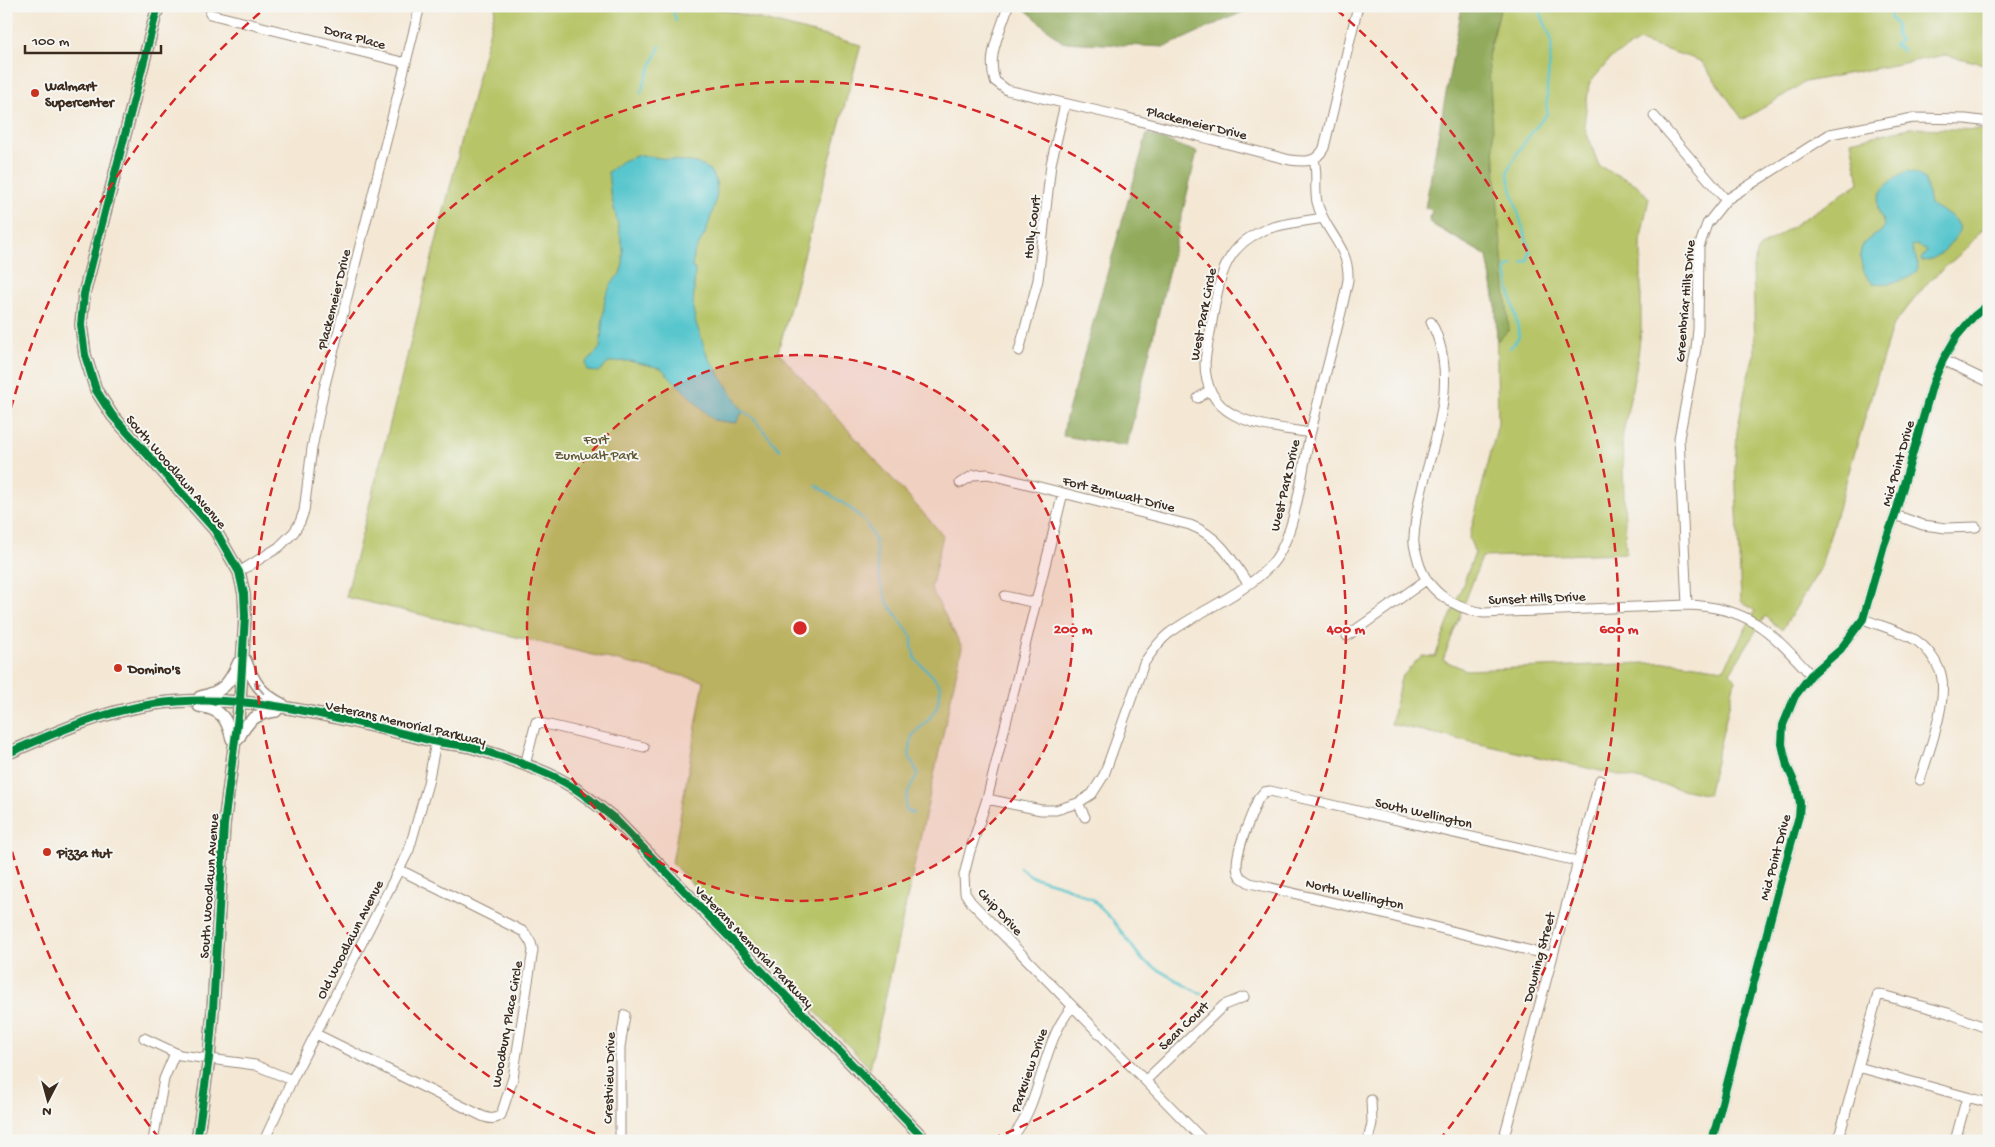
<svg xmlns="http://www.w3.org/2000/svg" width="1995" height="1147" font-family="'Gochi Hand',sans-serif">
<style>
.green{fill:#b7c567;stroke:#797842}
.forest{fill:#91aa5c;stroke:#666a3d}
.water{fill:#58c6cd;stroke:#4a7876}
.lines{fill:none;stroke-linecap:round;stroke-linejoin:round}
.stream{stroke:#58c6cd;stroke-width:2.5}
.street-casing{stroke:#98897a;stroke-width:11}
.secondary-casing{stroke:#98897a;stroke-width:14}
.street{stroke:#fff;stroke-width:9}
.secondary{stroke:#fff;stroke-width:11}
.cycleway-casing{stroke:#f6f6f2;stroke-width:11}
.cycleway{stroke:#00873e;stroke-width:8}
.oneway{fill:#a79f9a}
.ring{fill:none;stroke:#d62828;stroke-width:2.5;stroke-dasharray:9 6}
.poi-dot{fill:#c8321e;stroke:#f6f6f2;stroke-width:2}
.labels{text-anchor:middle;stroke-width:4;stroke-linejoin:round;paint-order:stroke}
.street-label{font-size:14px;fill:#3b2a1e;stroke:#f6f6f2}
.poi-label{font-size:14px;font-weight:bold;fill:#3b2a1e;stroke:#f6f6f2;text-anchor:start}
.park-label{font-size:14px;fill:#605834;stroke:#f6f6f2}
.centre{fill:#d62828;stroke:#f6f6f2;stroke-width:2.5}
.ring-label{font-size:15px;text-anchor:middle;font-weight:bold;fill:#d62828;stroke:#f6f6f2;stroke-width:4;stroke-linejoin:round;paint-order:stroke}
</style>
<rect width="100%" height="100%" fill="#f6f6f2"/>
<filter id="ink" filterUnits="userSpaceOnUse"><feTurbulence type="fractalNoise" baseFrequency=".02" numOctaves="2"/><feDisplacementMap in="SourceGraphic" scale="10" xChannelSelector="R" yChannelSelector="G"/><feConvolveMatrix kernelMatrix="1 2 1 2 8 2 1 2 1" color-interpolation-filters="sRGB"/></filter>
<filter id="wash" filterUnits="userSpaceOnUse"><feTurbulence type="fractalNoise" baseFrequency=".0096" numOctaves="4" result="noise"/><feDisplacementMap in="SourceGraphic" scale="20" xChannelSelector="R" yChannelSelector="G"/><feGaussianBlur stdDeviation="1.12" result="paint"/><feColorMatrix in="noise" values="0 0 0 0 0 0 0 0 0 0 0 0 0 0 0 0 0 1.4 0 .05"/><feComposite in="paint" operator="in"/></filter>
<g filter="url(#wash)">
<rect width="100%" height="100%" fill="#f4e8d5"/>
<path class="green" d="M 496,6 L 709,6 L 861,45 L 778,352 L 943,535 L 931,589 L 962,647 L 870,1068 L 672,863 L 704,681 L 346,597 Z
M 1501,6 L 1989,6 L 1989,65 L 1945,55 L 1805,82 L 1743,120 L 1701,61 L 1639,41 L 1611,58 L 1589,84 L 1584,126 L 1599,166 L 1636,184 L 1649,198 L 1641,237 L 1641,331 L 1637,363 L 1622,439 L 1626,553 L 1482,557 L 1443,660 L 1466,670 L 1674,662 L 1724,669 L 1755,611 L 1741,601 L 1735,466 L 1737,432 L 1747,380 L 1755,352 L 1753,266 L 1759,248 L 1859,183 L 1851,141 L 1909,128 L 1989,130 L 1989,221 L 1965,250 L 1929,281 L 1892,327 L 1820,569 L 1782,630 L 1765,616 L 1730,673 L 1735,680 L 1708,795 L 1391,724 L 1401,678 L 1421,656 L 1435,657 L 1475,553 L 1469,538 L 1498,424 L 1496,307 L 1487,256 L 1433,225 L 1490,50 Z"/>
<path class="forest" d="M 1025,6 L 1250,6 L 1247,10 L 1165,47 L 1062,42 L 1025,9 Z
M 1462,6 L 1501,6 L 1488,54 L 1499,224 L 1509,330 L 1497,341 L 1496,307 L 1487,256 L 1429,222 L 1432,210 L 1425,208 Z
M 1147,134 L 1197,152 L 1127,446 L 1063,436 L 1066,418 Z"/>
<path class="water" d="M 639,155 L 696,163 L 709,169 L 716,181 L 717,193 L 714,207 L 706,232 L 694,253 L 692,268 L 695,269 L 693,309 L 696,323 L 707,355 L 743,411 L 736,423 L 713,420 L 661,368 L 629,361 L 609,362 L 598,372 L 588,371 L 586,363 L 600,348 L 605,297 L 613,281 L 620,274 L 623,264 L 623,248 L 610,190 L 608,172 L 622,161 Z
M 1907,171 L 1916,173 L 1925,180 L 1930,204 C 1942,213 1958,214 1960,231 C 1952,243 1938,261 1922,261 L 1921,259 L 1927,251 L 1917,245 L 1912,246 C 1912,253 1918,258 1918,265 C 1919,281 1885,285 1873,283 C 1863,276 1855,253 1865,242 C 1871,236 1880,235 1884,227 C 1884,221 1880,216 1878,209 C 1874,190 1894,179 1907,171 Z"/>
<g class="lines">
<path class="stream" d="M 672,6 L 676,21
M 1887,6 L 1892,10 L 1890,18 L 1896,23 L 1896,36 L 1900,40 L 1898,43 L 1894,44 L 1895,46 L 1902,49 L 1903,52
M 641,93 L 644,83 L 660,46
M 1522,263 L 1528,261 L 1530,251 C 1526,238 1507,180 1508,172 C 1511,158 1537,125 1547,114 L 1547,87 L 1552,41 L 1538,6
M 1510,348 L 1519,337 C 1517,313 1507,291 1506,267 L 1513,265
M 743,411 L 752,417 L 780,450
M 816,485 L 850,508 L 865,521 L 875,540 L 880,582 L 887,602 L 912,637 L 912,647 L 916,660 L 930,673 L 941,687 L 937,707 L 929,719 L 912,736 L 909,756 L 918,773 C 913,784 903,797 906,810 L 913,813
M 1020,868 L 1033,877 L 1064,886 L 1092,899 L 1114,922 L 1143,961 L 1201,994"/>
</g>
</g>
<g filter="url(#ink)">
<g class="lines">
<defs>
<path id="street" d="M 1008,6 C 1001,31 986,55 995,81 L 1007,90 L 1124,117 L 1290,160 C 1305,162 1316,163 1324,148 L 1358,6
M 210,14 L 406,63
M 1654,116 L 1726,200
M 1431,322 C 1442,343 1446,367 1444,392 C 1440,441 1417,487 1414,537 C 1413,543 1415,550 1417,556 C 1424,589 1451,608 1484,613 L 1687,605 C 1750,607 1771,632 1811,675
M 1019,351 L 1038,280 L 1051,164 L 1065,104
M 1943,360 L 1989,382
M 1198,398 L 1210,390
M 1310,433 C 1264,425 1205,424 1205,363 C 1206,349 1210,335 1212,321 C 1219,283 1222,248 1262,231 C 1279,223 1303,222 1322,218
M 960,483 L 974,475 L 988,474 L 1190,525 C 1219,536 1232,559 1248,584
M 1063,493 L 987,799 L 970,851 L 964,875 L 965,893 L 971,902 L 1204,1141
M 1895,515 L 1923,525 L 1946,528 L 1976,527
M 239,572 L 279,547 L 294,532 L 300,522 L 304,511 L 312,448 L 324,389 L 420,6
M 1005,596 L 1036,603
M 1687,605 L 1679,438 L 1696,349 L 1698,329 L 1699,247 L 1707,224 L 1726,200 L 1830,134 L 1913,118 L 1966,119 L 1989,122
M 1863,619 C 1878,625 1904,632 1917,641 C 1927,648 1935,659 1940,671 C 1950,697 1928,754 1920,780
M 1347,636 L 1426,580
M 525,765 L 536,722 L 644,747
M 987,799 L 1041,810 L 1056,810 L 1078,803 L 1092,794 L 1104,775 L 1144,663 C 1151,653 1158,642 1168,634 C 1200,610 1241,596 1269,567 C 1297,539 1301,470 1311,431 C 1323,381 1338,331 1348,280 C 1350,246 1324,232 1317,202 C 1314,188 1318,174 1314,160
M 1078,803 L 1085,817
M 1552,956 L 1387,915 L 1250,883 C 1247,881 1242,879 1240,876 C 1229,862 1252,815 1258,799 L 1264,792 L 1270,791 L 1577,861
M 316,1034 L 482,1116 C 490,1119 494,1120 501,1115 L 513,1078 L 533,950 L 531,943 L 524,932 L 400,870
M 144,1038 L 180,1055 L 255,1065 L 292,1080
M 1858,1067 L 1989,1103
M 1146,1080 L 1224,1005 L 1244,997
M 153,1141 L 164,1079 L 175,1053
M 264,1141 L 292,1080 L 409,850 L 428,783 L 436,742
M 620,1141 L 620,1047 L 625,1015
M 1009,1141 C 1044,1103 1039,1046 1072,1007
M 1368,1141 L 1372,1123 L 1371,1100
M 1503,1141 L 1600,780
M 1712,1141 L 1780,883 L 1799,816 L 1800,803 L 1797,788 L 1787,766 L 1782,744 L 1783,725 L 1795,696 L 1811,675 L 1840,650 L 1863,619 L 1884,545 L 1895,515 L 1933,383 L 1943,360 L 1957,336 L 1974,316 L 1989,304
M 1838,1141 L 1878,994 L 1948,1013 L 1989,1029
M 1955,1141 L 1967,1097"/>
<path id="secondary" d="M 158,6 L 84,294 L 81,325 L 85,355 L 96,390 L 112,415 L 215,530 L 239,572 L 244,594 L 245,616 L 240,701 L 224,825 L 213,1010 L 209,1058 L 197,1141
M 245,660 C 254,683 260,693 283,705
M 200,697 C 223,692 230,683 239,662
M 199,706 C 221,709 227,718 232,739
M 238,739 C 247,721 256,713 276,711
M 6,754 C 54,733 101,712 153,704 C 245,690 344,719 433,741 C 445,744 458,744 471,747 C 498,755 542,769 566,783 C 584,793 599,807 615,819 L 926,1141"/>
</defs>
<use href="#street" class="street-casing"/>
<use href="#secondary" class="secondary-casing"/>
<use href="#street" class="street"/>
<use href="#secondary" class="secondary"/>
<defs>
<path id="cycleway" d="M 158,6 L 84,294 L 81,325 L 85,355 L 96,390 L 112,415 L 215,530 L 239,572 L 244,594 L 245,616 L 240,701 L 224,825 L 213,1010 L 209,1058 L 197,1141
M 6,754 C 54,733 101,712 153,704 C 245,690 344,719 433,741 C 445,744 458,744 471,747 C 498,755 542,769 566,783 C 584,793 599,807 615,819 L 926,1141
M 1712,1141 L 1780,883 L 1799,816 L 1800,803 L 1797,788 L 1787,766 L 1782,744 L 1783,725 L 1795,696 L 1811,675 L 1840,650 L 1863,619 L 1884,545 L 1895,515 L 1933,383 L 1943,360 L 1957,336 L 1974,316 L 1989,304"/>
</defs>
<use href="#cycleway" class="cycleway-casing"/>
<use href="#cycleway" class="cycleway"/>
</g>
<defs><path id="oneway-solid" d="M-6-.8H1V-3.2L6.5 0L1 3.2V.8H-6Z" transform="scale(1.25)"/></defs>
<use class="oneway" href="#oneway-solid" transform="translate(259 688) rotate(-130)"/>
</g>
<circle cx="800" cy="628" r="273" fill="#d62828" fill-opacity=".12"/>
<g class="ring">
<circle cx="800" cy="628" r="273"/>
<path d="M609 1139A546 546 0 1 1 991 1139"/>
<path d="M159 1138A819 819 0 0 1 7 833M7 423A819 819 0 0 1 263 10M1337 10A819 819 0 0 1 1441 1138"/>
</g>
<g class="poi-dot">
<circle cx="35" cy="93" r="5"/>
<circle cx="118" cy="668" r="5"/>
<circle cx="47" cy="852" r="5"/>
</g>
<g class="labels">
<g class="street-label">
<text transform="translate(355 36) rotate(15)" y="5">Dora Place</text>
<text transform="translate(1197 122) rotate(14)" y="5">Plackemeier Drive</text>
<text transform="translate(1031 227) rotate(-83)" y="5">Holly Court</text>
<text transform="translate(333 299) rotate(-76)" y="5">Plackemeier Drive</text>
<text transform="translate(1684 301) rotate(-85)" y="5">Greenbriar Hills Drive</text>
<text transform="translate(1202 314) rotate(-79)" y="5">West Park Circle</text>
<text transform="translate(1897 463) rotate(-74)" y="5">Mid Point Drive</text>
<text transform="translate(177 471) rotate(49)" y="5">South Woodlawn Avenue</text>
<text transform="translate(1284 485) rotate(-77)" y="5">West Park Drive</text>
<text transform="translate(1119 493) rotate(14)" y="5">Fort Zumwalt Drive</text>
<text transform="translate(1537 597) rotate(-2)" y="5">Sunset Hills Drive</text>
<text transform="translate(406 722) rotate(13)" y="5">Veterans Memorial Parkway</text>
<text transform="translate(1424 812) rotate(13)" y="5">South Wellington</text>
<text transform="translate(1774 857) rotate(-75)" y="5">Mid Point Drive</text>
<text transform="translate(208 886) rotate(-86)" y="5">South Woodlawn Avenue</text>
<text transform="translate(1355 893) rotate(13)" y="5">North Wellington</text>
<text transform="translate(1001 911) rotate(47)" y="5">Chip Drive</text>
<text transform="translate(349 939) rotate(-63)" y="5">Old Woodlawn Avenue</text>
<text transform="translate(755 946) rotate(46)" y="5">Veterans Memorial Parkway</text>
<text transform="translate(1538 957) rotate(-75)" y="5">Downing Street</text>
<text transform="translate(506 1024) rotate(-80)" y="5">Woodbury Place Circle</text>
<text transform="translate(1183 1025) rotate(-44)" y="5">Sean Court</text>
<text transform="translate(1028 1070) rotate(-71)" y="5">Parkview Drive</text>
<text transform="translate(608 1078) rotate(-88)" y="5">Crestview Drive</text>
</g>
<g class="poi-label">
<text x="45" y="90">Walmart<tspan x="45" dy="16">Supercenter</tspan></text>
<text x="128" y="673">Domino's</text>
<text x="57" y="857">Pizza Hut</text>
</g>
<g class="park-label">
<text x="596" y="443">Fort<tspan x="596" dy="16">Zumwalt Park</tspan></text>
</g>
</g>
<circle cx="800" cy="628" r="8" class="centre"/>
<g class="ring-label">
<text x="1073" y="633">200 m</text>
<text x="1346" y="633">400 m</text>
<text x="1619" y="633">600 m</text>
</g>
<rect width="1995" height="1147" fill="none" stroke="#f6f6f2" stroke-width="25"/>
<g transform="translate(48 1100) rotate(186)" stroke="#f6f6f2" stroke-width="4" paint-order="stroke">
<path d="M0-4L9 19L0 12L-9 19Z" fill="#3b2a1e"/>
<text y="-8" font-size="14" font-weight="bold" text-anchor="middle" fill="#3b2a1e">N</text>
</g>
<path d="M25 45v8h136v-8" fill="none" stroke="#3b2a1e" stroke-width="2.5"/>
<text x="32" y="45" font-size="15" fill="#3b2a1e" stroke="#f6f6f2" stroke-width="4" paint-order="stroke">100 m</text>
</svg>
